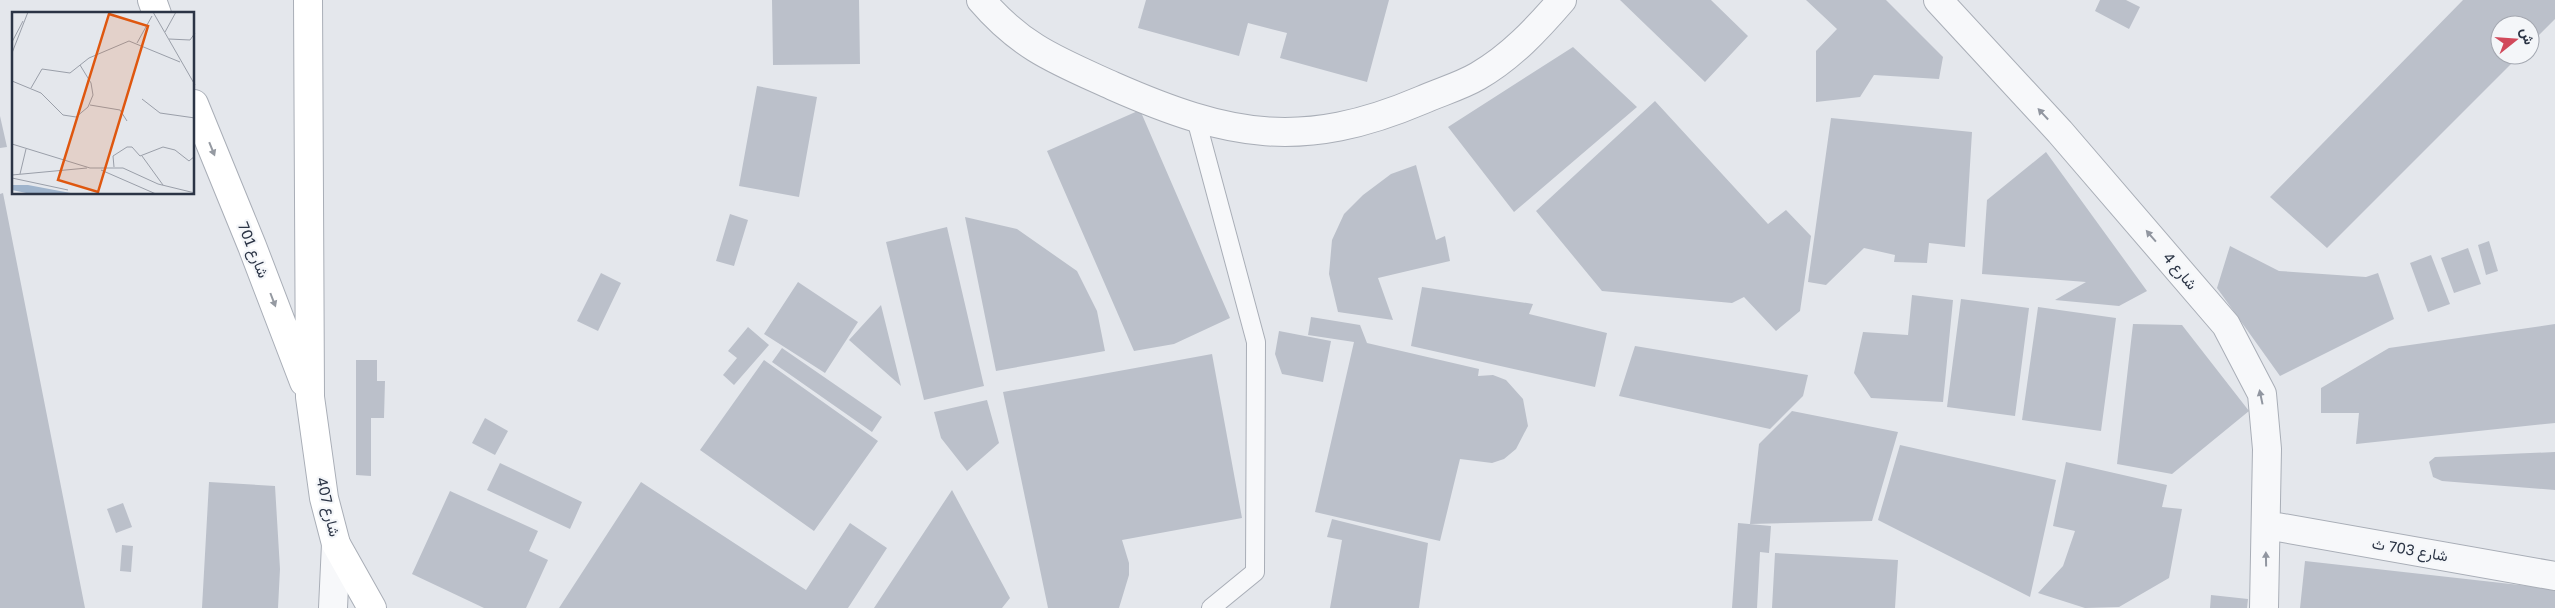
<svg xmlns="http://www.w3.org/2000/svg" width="2555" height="608" font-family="'Golos Text',Vazirmatn,sans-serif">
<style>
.building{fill:#bbc0ca}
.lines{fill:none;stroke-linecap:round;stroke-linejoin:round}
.lane-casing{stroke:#a9aeb7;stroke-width:20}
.street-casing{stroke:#a9aeb7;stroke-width:30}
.secondary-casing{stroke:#a9aeb7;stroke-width:30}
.lane{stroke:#f7f8fa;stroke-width:18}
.street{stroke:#f7f8fa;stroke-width:28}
.secondary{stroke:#fff;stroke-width:28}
.oneway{fill:#9196a0}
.oneway2{fill:#959aa2}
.labels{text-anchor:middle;stroke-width:4.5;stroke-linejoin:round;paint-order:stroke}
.street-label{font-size:15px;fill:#2b3445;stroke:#f4f6f9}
.inset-road{fill:none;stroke:#9a9fa9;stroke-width:1}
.view{fill:#df570f;fill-opacity:0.15;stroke:#df570f;stroke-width:2.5}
.inset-edge{fill:none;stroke:#2b3445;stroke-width:2.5}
</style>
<rect width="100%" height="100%" fill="#e4e7ec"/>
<path class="building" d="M 772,0 L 859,0 L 860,64 L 773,65 Z
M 1146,0 L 1389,0 L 1367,82 L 1280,58 L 1287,33 L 1248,23 L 1239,56 L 1138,28 Z
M 1620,0 L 1711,0 L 1748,36 L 1705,82 Z
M 1806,0 L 1886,0 L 1943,57 L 1939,79 L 1874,75 L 1860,97 L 1816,102 L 1816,51 L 1837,29 Z
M 2100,0 L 2126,0 L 2140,7 L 2129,29 L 2095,11 Z
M 2463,0 L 2555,0 L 2555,19 L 2530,44 L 2530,25 L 2500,25 L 2500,55 L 2520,55 L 2327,248 L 2270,197 Z
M 1573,47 L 1637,107 L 1514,212 L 1448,127 Z
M 757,86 L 817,97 L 799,197 L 739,186 Z
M 1655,101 L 1768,224 L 1786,210 L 1811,236 L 1800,311 L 1776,331 L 1744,297 L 1732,303 L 1602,291 L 1536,211 Z
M 1140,110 L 1230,318 L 1174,344 L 1134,351 L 1047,151 Z
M 0,116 L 7,147 L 0,148 Z
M 1831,118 L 1972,132 L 1965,247 L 1929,243 L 1927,263 L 1894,262 L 1895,255 L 1864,248 L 1826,285 L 1808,282 Z
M 2046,152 L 2147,291 L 2119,306 L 2055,300 L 2086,282 L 1982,274 L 1987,200 Z
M 1416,165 L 1436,240 L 1445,236 L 1450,261 L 1378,278 L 1393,320 L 1338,312 L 1329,274 L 1332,240 L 1344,214 L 1363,195 L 1391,174 Z
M 3,193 L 85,608 L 0,608 L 0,194 Z
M 730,214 L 748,220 L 734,266 L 716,261 Z
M 965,217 L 1017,229 L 1077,271 L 1097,311 L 1105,351 L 996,371 Z
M 947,227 L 984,386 L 924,400 L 886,242 Z
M 2489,241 L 2498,271 L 2486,275 L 2478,245 Z
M 2230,246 L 2279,271 L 2366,277 L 2378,273 L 2394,319 L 2280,376 L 2217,288 Z
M 2468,248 L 2481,284 L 2454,293 L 2441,258 Z
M 2431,255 L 2450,304 L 2428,312 L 2410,263 Z
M 601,273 L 621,283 L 598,331 L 577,321 Z
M 798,282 L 858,322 L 825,373 L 764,334 Z
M 1422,287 L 1533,304 L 1529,314 L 1607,333 L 1595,387 L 1411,346 Z
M 1912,295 L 1953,300 L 1943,402 L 1871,398 L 1854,373 L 1863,332 L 1908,335 Z
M 1961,299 L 2029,308 L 2015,416 L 1947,407 Z
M 881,305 L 901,386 L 849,340 Z
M 2038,307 L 2116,318 L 2101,431 L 2022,420 Z
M 1311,317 L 1360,325 L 1367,343 L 1479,369 L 1478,376 L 1493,375 L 1506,380 L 1523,399 L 1528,426 L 1516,449 L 1504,459 L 1492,463 L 1460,459 L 1440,541 L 1315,512 L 1354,342 L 1308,335 Z
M 2133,324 L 2182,325 L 2249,411 L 2172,474 L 2117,464 Z
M 2555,324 L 2555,423 L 2356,444 L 2359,413 L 2321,413 L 2321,388 L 2389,348 Z
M 748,327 L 769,345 L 734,385 L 723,375 L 737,358 L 728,351 Z
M 1279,331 L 1331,341 L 1323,382 L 1282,374 L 1275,354 Z
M 1635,346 L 1808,375 L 1803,396 L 1770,429 L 1619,396 Z
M 782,348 L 882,417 L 872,432 L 772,362 Z
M 1212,354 L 1242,518 L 1122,540 L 1129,563 L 1129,575 L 1119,608 L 1048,608 L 1003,392 Z
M 356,360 L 377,360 L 377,381 L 385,381 L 384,418 L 371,418 L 371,476 L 356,475 Z
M 764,360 L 878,441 L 814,531 L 700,450 Z
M 987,400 L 999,443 L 967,471 L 941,438 L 934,412 Z
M 1792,411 L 1898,432 L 1872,521 L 1750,524 L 1759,444 Z
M 485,418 L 508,431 L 495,455 L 472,443 Z
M 1900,445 L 2056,480 L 2030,597 L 1878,520 Z
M 2555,452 L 2555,490 L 2442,481 L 2433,477 L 2429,462 L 2435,457 Z
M 2066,462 L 2167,485 L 2162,507 L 2182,509 L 2169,578 L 2119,607 L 2085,608 L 2038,593 L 2063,566 L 2075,531 L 2053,526 Z
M 500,463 L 582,502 L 570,529 L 487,490 Z
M 209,482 L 275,486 L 280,569 L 278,608 L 202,608 Z
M 641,482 L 806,590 L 850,523 L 887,548 L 848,608 L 559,608 Z
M 952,490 L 1010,598 L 1002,608 L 874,608 Z
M 450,491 L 538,531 L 529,551 L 548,560 L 526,608 L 484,608 L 412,574 Z
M 123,503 L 132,527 L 116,533 L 107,509 Z
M 1332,519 L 1428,543 L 1419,608 L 1330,608 L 1342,540 L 1327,537 Z
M 1738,523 L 1771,526 L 1769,553 L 1760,552 L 1757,608 L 1732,608 Z
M 122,545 L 133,546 L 131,572 L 120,571 Z
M 1775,553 L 1898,560 L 1895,608 L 1772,608 Z
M 2305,561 L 2555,589 L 2555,608 L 2300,608 Z
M 2211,595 L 2248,599 L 2247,608 L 2210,608 Z"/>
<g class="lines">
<defs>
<path id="lane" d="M 1196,119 L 1256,342 L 1255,572 L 1211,608"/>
<path id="street" d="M 981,0 C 1022,48 1058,61 1113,86 C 1229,137 1302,151 1422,100 C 1440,92 1461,86 1478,76 C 1511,57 1537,29 1562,0
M 1938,0 L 2060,132 L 2226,325 L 2262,394 L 2267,449 L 2264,608
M 2266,525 L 2555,576
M 333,608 L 336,544"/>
<path id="secondary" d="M 152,0 L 157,14
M 308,0 L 310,397 L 324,498 L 336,544 L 372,608
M 194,104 L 252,246 L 304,382"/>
</defs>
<use href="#lane" class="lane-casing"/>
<use href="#street" class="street-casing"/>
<use href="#secondary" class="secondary-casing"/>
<use href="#lane" class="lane"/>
<use href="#street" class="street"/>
<use href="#secondary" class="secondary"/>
</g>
<defs><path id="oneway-solid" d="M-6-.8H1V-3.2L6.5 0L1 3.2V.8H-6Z" transform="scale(1.25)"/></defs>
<g class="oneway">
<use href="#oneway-solid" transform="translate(2043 114) rotate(-133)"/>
<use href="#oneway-solid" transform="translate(2151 236) rotate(-131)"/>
<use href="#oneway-solid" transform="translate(2261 397) rotate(-102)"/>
<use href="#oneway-solid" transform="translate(2266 559) rotate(-91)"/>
</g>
<g class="oneway2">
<use href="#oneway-solid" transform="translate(212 149) rotate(68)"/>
<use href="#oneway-solid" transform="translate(273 300) rotate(69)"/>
</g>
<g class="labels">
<g class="street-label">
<text transform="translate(253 250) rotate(68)" y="5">شارع 701</text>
<text transform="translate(2180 271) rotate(50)" y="5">شارع 4</text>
<text transform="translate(328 507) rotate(77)" y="5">شارع 407</text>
<text transform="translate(2410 550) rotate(10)" y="5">شارع 703 ث</text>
</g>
</g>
<g transform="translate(12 12)">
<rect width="182" height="182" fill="#e4e7ec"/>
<path d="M 0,173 L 16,173 L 64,182 L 19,182 L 0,178 Z" fill="#9fb4cc"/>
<path class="inset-road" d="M 141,0 L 183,73M 153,20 L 164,0M 157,27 L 178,28 L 183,21M 0,30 L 11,9M 125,31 L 140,4M 0,41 L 16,0M 0,69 L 29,81 L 51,103 L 64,105 L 76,95 L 81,83 L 79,71 L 68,53M 19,76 L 30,57 L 58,61 L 77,46 L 117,29 L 168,50M 130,87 L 148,101 L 183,106M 78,93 L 108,98 L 115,109M 0,132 L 78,156 L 111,156 L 146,172 L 183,181M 130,144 L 151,173M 102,155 L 101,144 L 115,135 L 120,135 L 128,144 L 151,135 L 163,138 L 177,149 L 183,144M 89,158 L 144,182M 8,162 L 14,137M 0,163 L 75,156M 0,166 L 56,178"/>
<path class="view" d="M 97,2 L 136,14 L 86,180 L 46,168 Z"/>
<rect width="182" height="182" class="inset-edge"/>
</g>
<g transform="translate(2515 40) rotate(73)"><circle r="24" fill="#f4f6f9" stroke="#a4a8b1"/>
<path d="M0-4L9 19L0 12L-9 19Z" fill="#d1495b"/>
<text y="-8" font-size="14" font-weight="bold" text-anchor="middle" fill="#2b3445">ش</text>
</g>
</svg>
